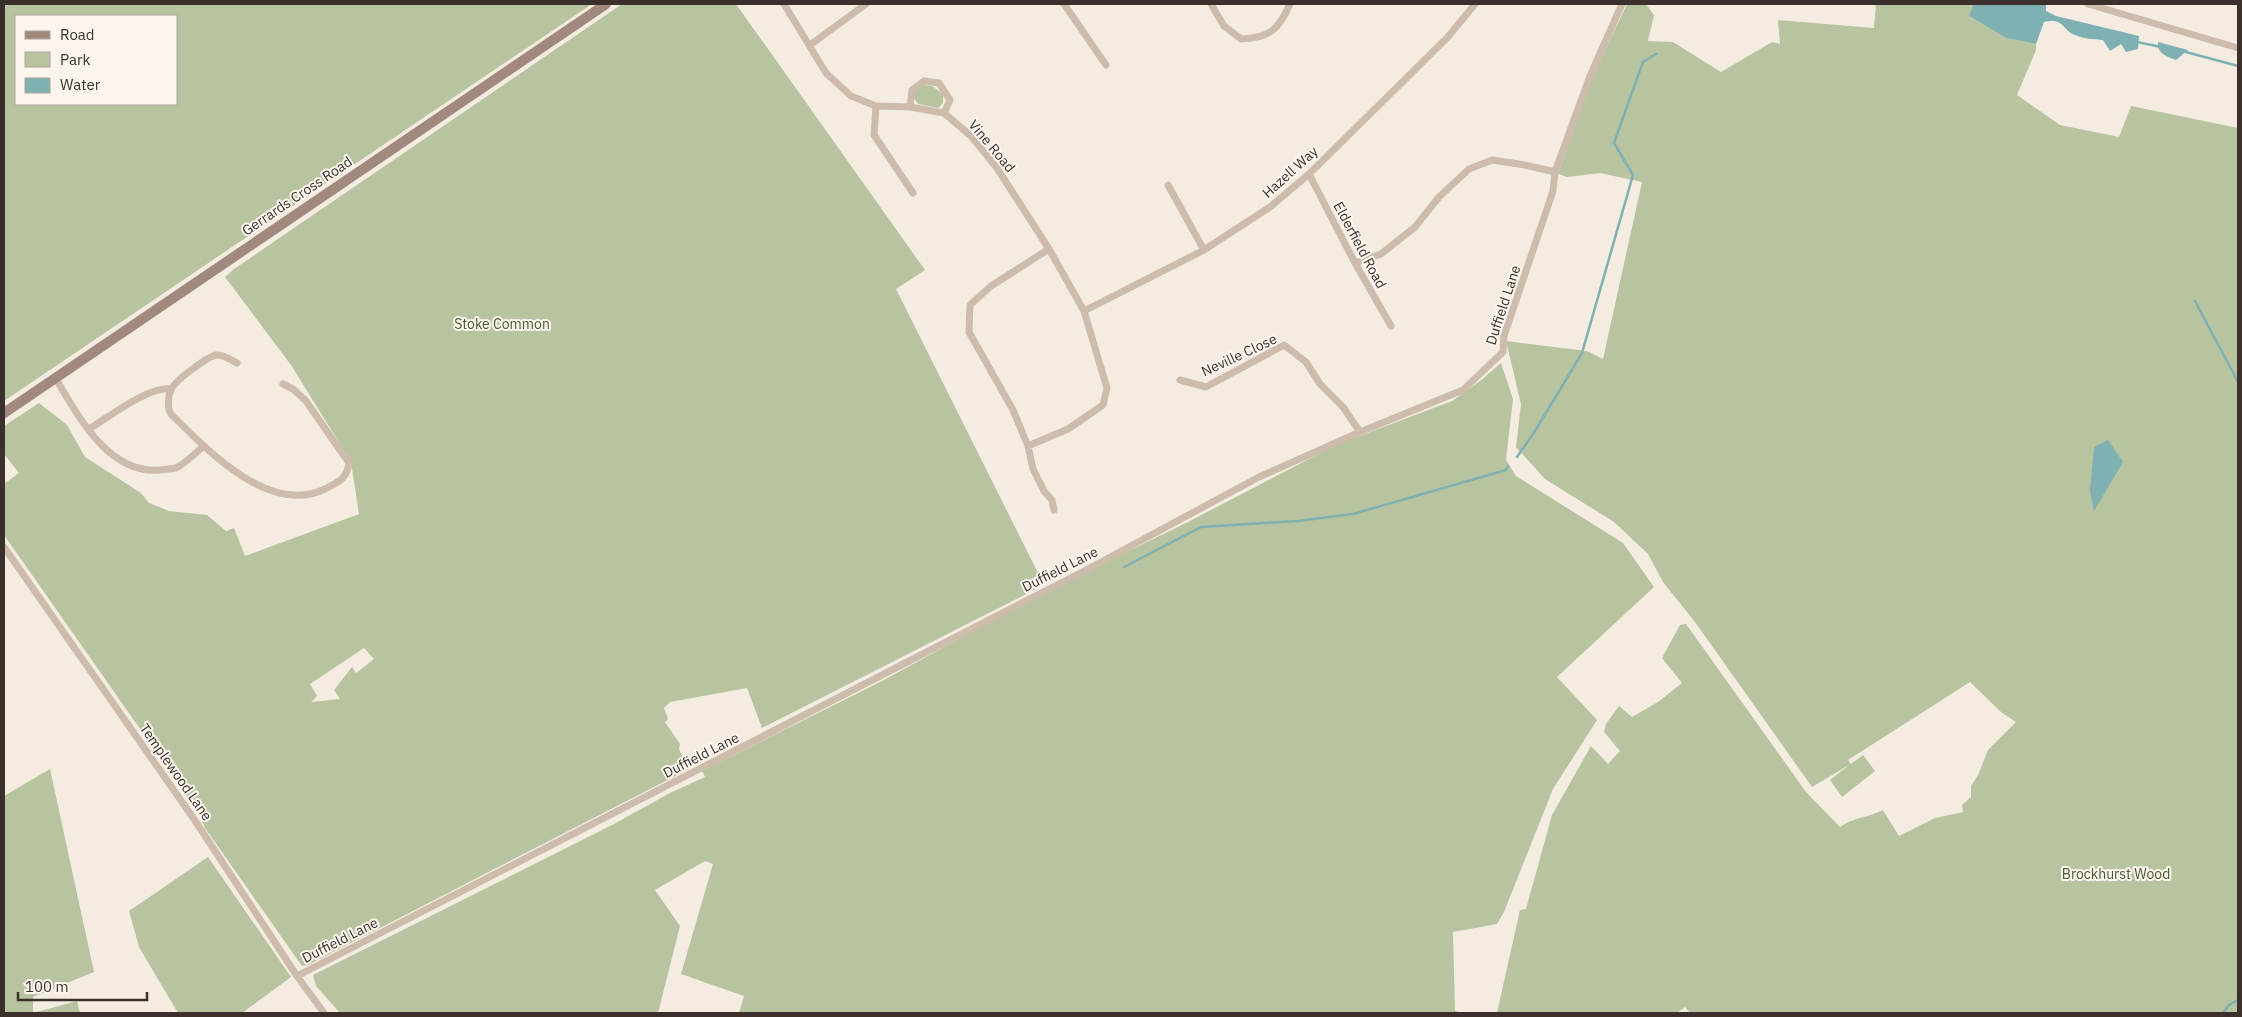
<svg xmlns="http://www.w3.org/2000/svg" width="2242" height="1017" font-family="'IBM Plex Sans',sans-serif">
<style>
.green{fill:#b8c4a0;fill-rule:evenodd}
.water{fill:#7fb0b2}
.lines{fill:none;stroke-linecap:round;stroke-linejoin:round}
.stream{stroke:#7fb0b2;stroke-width:2.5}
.street{stroke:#cdbbac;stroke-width:7}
.secondary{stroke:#a18a7d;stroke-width:10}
.labels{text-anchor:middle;stroke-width:4;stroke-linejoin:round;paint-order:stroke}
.street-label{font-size:14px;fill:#3b302b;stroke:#fbf5ee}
.park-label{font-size:14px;fill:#4a5a2e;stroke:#fbf5ee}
</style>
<rect width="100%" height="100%" fill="#f4ebe1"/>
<path class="green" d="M 4,4 L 592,4 L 4,401 ZM 16,16 L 176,16 L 176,104 L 16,104 Z
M 622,4 L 736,4 L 925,270 L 896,289 L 1044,585 L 762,728 L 747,688 L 670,702 L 664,708 L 668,719 L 665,722 L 680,744 L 679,749 L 689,769 L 308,965 L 302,966 L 205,828 L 197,810 L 4,535 L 4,484 L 19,473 L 4,454 L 4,426 L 39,403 L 67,425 L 85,457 L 141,493 L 149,503 L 169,511 L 207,515 L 226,531 L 234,528 L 245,556 L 359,514 L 351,462 L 291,365 L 225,277 L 234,269 ZM 364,648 L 374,659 L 356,673 L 352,667 L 334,690 L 340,699 L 311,702 L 317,696 L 310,684 Z
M 1627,4 L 1646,4 L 1654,15 L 1648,41 L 1673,42 L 1721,72 L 1772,42 L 1780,44 L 1778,20 L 1874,28 L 1876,4 L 1973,4 L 1969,16 L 2006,38 L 2036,44 L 2036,50 L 2017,95 L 2060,125 L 2119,137 L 2131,106 L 2238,128 L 2238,1013 L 1690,1013 L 1685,1007 L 1677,1013 L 1497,1013 L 1520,910 L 1526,909 L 1552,815 L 1591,746 L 1608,764 L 1620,751 L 1604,732 L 1606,724 L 1619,706 L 1632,717 L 1658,702 L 1682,683 L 1662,658 L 1680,625 L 1686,624 L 1806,792 L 1840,827 C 1854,817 1868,818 1883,810 L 1899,836 L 1935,818 L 1963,812 L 1962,805 L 1971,797 L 1971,786 L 1978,775 L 1988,750 L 2016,722 L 2001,712 L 1970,682 L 1848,760 L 1851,764 L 1863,755 L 1875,771 L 1842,797 L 1830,780 L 1849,765 L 1812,787 L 1695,622 L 1663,582 L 1648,554 L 1614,522 L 1545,479 L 1516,447 L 1521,404 L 1506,341 L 1587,351 L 1603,359 L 1642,182 L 1600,173 L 1567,177 L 1558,174 L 1592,78 Z
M 924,85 L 932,86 L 943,94 L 943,103 L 938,108 L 918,104 L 914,98 L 915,91 Z
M 1501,363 L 1513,399 L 1506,460 L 1516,476 L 1623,543 L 1654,587 L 1557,677 L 1597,720 L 1553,789 L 1504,912 L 1497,924 L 1453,932 L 1455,1011 L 1465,1013 L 739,1013 L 744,996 L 681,974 L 713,864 L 705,861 L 655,890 L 680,926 L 658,1013 L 340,1013 L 316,986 L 313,975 L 614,824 L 670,793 L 705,777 L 702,771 L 882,681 L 1058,585 L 1184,524 L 1336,445 L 1452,401 L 1480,381 Z
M 50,769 L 94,972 L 33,997 L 33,1013 L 77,1001 L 80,1013 L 4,1013 L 4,796 Z
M 208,857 L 291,977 L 242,1013 L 178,1013 L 139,947 L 129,911 Z"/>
<path class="water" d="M 1973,4 L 2046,4 L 2046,11 L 2056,16 L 2139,36 L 2138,49 L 2126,52 L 2121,44 L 2110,51 L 2103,40 C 2094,39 2083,39 2075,35 C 2062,30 2064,17 2044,22 L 2036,44 L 2006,38 L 1969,16 Z
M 2158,42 L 2188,50 L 2176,60 C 2166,56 2157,54 2158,42 Z
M 2108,440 L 2123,462 L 2094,511 L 2090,491 L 2094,447 Z"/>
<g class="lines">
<path class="stream" d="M 2137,42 L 2161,47
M 2186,52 L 2238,66
M 2195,301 L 2238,382
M 1517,457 L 1535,431 L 1582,353 L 1633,175 L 1614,143 L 1643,62 L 1656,54
M 1124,567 L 1201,527 L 1298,521 L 1353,514 L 1506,470 L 1508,466
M 2223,1013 L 2229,1005 L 2238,1000"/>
<path class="street" d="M 784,4 L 826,73 L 851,96 L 876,106 L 910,107 L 944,113 L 971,136 L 997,168 L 1049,249 L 1084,311 L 1107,388 L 1103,405 L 1068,429 L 1028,446
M 1064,4 L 1106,65
M 1211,4 L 1224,26 L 1241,39 C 1270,38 1279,29 1290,4
M 2088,4 L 2238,48
M 810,45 L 866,4
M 876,106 L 874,135 L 913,193
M 910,107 L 912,90 L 924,81 L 939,83 L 950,100 L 944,113
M 1309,174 L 1355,263 L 1391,326
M 1168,185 L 1204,250
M 1049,249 L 991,286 L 970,305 L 969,332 L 1013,410 L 1028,446 L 1033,469 L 1044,491 L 1052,500 L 1054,510
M 1355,263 L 1381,254 L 1415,227 L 1439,197 L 1469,169 L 1492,160 L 1525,165 L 1555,172
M 1084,311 L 1204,250 L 1270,207 L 1309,174 L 1447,38 L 1475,4
M 237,363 C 231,360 223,354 216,355 C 207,357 176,380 172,388 C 168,394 167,408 171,414 C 206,449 269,516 325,489 C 338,482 347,479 349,463 L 306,401 L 293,389 L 283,384
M 56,379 C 78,416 109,475 160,470 C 165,469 171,469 176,468 C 185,464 195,453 203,447
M 1180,380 L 1206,387 L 1284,345 L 1306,362 L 1320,384 L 1343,407 L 1360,432
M 89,429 C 109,417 148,386 171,389
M 4,547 L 196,822 L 297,976 L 324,1013
M 297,976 L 1088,569 L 1259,477 L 1360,432 L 1463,390 L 1503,352 L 1504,336 L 1553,191 L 1555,172 L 1590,76 L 1622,4"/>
<path class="secondary" d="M 4,413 L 606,4"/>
</g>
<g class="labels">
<g class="street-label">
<text transform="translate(992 146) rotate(50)" y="5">Vine Road</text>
<text transform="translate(1290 172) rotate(-42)" y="5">Hazell Way</text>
<text transform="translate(297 196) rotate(-34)" y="5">Gerrards Cross Road</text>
<text transform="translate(1360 245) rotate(62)" y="5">Elderfield Road</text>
<text transform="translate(1503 305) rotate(-72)" y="5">Duffield Lane</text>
<text transform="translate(1239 355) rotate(-25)" y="5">Neville Close</text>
<text transform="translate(1060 569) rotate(-27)" y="5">Duffield Lane</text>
<text transform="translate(701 755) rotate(-27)" y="5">Duffield Lane</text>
<text transform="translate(176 772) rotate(55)" y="5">Templewood Lane</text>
<text transform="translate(340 940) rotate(-27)" y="5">Duffield Lane</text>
</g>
<g class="park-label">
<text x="502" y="329">Stoke Common</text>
<text x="2116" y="879">Brockhurst Wood</text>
</g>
</g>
<rect width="2242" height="1017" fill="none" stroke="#3b302b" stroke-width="10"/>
<rect x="15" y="15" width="162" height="90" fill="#fbf5ee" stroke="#aea6a0"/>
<rect x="25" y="31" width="25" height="8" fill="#a18a7d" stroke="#aea6a0"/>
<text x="60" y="40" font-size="15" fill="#3b302b">Road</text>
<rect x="25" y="52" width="25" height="15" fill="#b8c4a0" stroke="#aea6a0"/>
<text x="60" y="65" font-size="15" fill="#3b302b">Park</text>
<rect x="25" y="78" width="25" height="15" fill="#7fb0b2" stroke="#aea6a0"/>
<text x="60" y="90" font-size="15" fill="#3b302b">Water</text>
<path d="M18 992v8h129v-8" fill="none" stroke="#3b302b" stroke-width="2.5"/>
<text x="25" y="992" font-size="15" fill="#3b302b" stroke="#fbf5ee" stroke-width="4" paint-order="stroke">100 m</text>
</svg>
